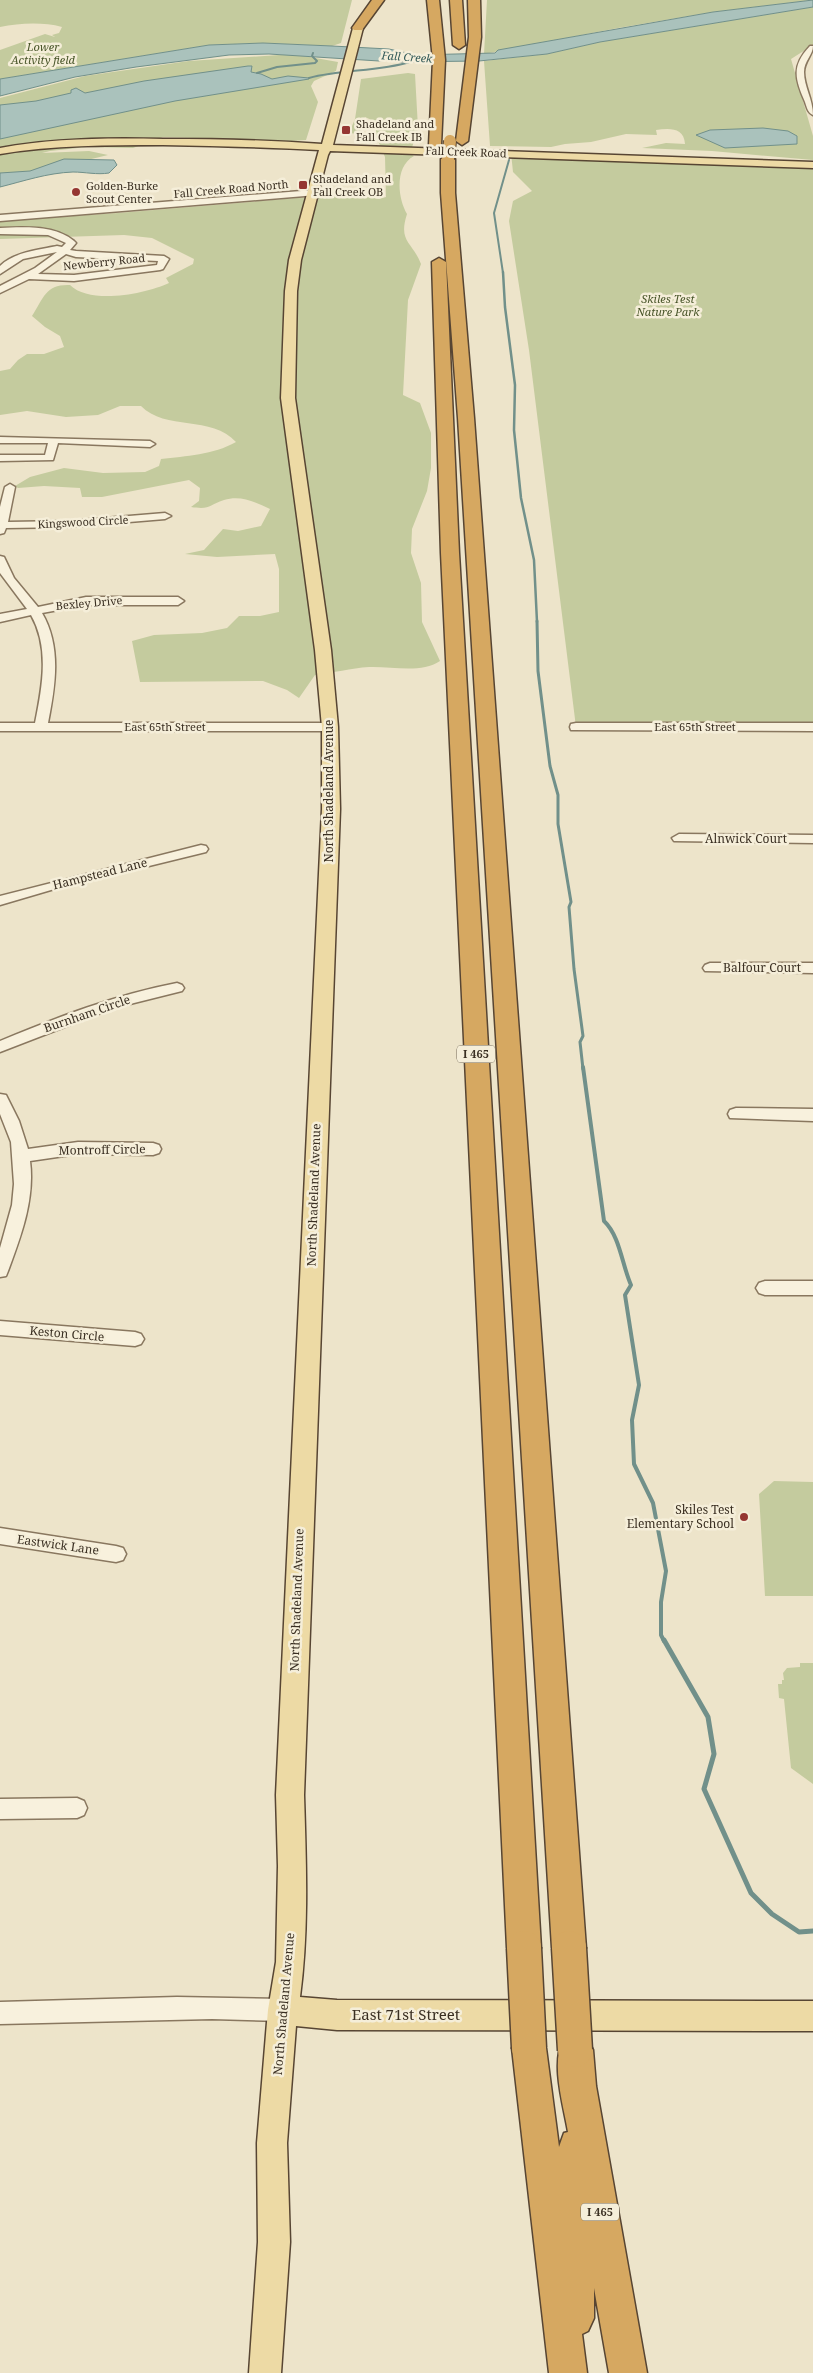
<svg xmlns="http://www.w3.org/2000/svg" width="813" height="2373" font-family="'Noto Serif',serif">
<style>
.green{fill:#c4cb9e}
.water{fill:#aac2bc;stroke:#71908a}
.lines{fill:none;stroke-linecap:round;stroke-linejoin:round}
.stream-far4{stroke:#71908a;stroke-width:2}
.stream-far3{stroke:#71908a;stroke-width:2.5}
.stream-far2{stroke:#71908a;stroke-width:3}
.stream-far1{stroke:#71908a;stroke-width:4}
.stream{stroke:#71908a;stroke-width:5}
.minor-casing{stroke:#89775f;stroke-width:3}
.major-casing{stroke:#574533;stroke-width:3}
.highway-casing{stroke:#574533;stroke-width:3}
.minor{fill:#f8f1dd;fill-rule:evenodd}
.major{fill:#eddaa5;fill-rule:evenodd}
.highway{fill:#d6a861;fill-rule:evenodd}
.highway-bridge-far1-casing{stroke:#574533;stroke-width:14;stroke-linecap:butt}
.highway-bridge-casing{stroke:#574533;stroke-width:37;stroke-linecap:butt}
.highway-bridge-far1{stroke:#d6a861;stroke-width:12}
.highway-bridge{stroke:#d6a861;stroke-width:34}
.poi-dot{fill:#953632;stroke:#f5eed9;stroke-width:2}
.labels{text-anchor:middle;stroke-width:5;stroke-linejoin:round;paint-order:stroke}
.far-park-label{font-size:11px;font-style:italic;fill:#485529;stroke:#f5eed9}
.far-water-label{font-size:11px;font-style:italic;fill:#325958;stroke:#f5eed9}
.far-poi-label{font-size:11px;fill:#3a2f22;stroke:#f5eed9;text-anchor:start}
.far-street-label{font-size:11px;fill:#3a2f22;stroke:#f5eed9}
.shield{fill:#f5eed9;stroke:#726859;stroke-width:1}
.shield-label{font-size:11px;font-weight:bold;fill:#3a2f22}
.street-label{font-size:12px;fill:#3a2f22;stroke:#f5eed9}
.poi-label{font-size:12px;fill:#3a2f22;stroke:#f5eed9;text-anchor:end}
.near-street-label{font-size:15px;fill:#3a2f22;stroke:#f5eed9}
</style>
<rect width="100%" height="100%" fill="#ede4ca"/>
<path class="green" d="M 0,0 L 352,0 L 341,43 L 332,46 L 263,43 L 209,45 L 0,79 L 0,50 L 45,34 L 55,37 L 52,35 L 59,33 L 62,27 C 43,22 20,23 0,27 Z
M 487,0 L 813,0 L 713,12 L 618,28 L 484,54 Z
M 813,7 L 813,45 L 791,59 L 813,136 L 813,160 L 712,151 L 642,148 L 666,143 L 685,144 C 684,127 669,128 656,130 L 657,135 L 626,134 L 591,142 L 565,144 L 551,147 L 490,146 L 484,61 L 547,54 L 600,42 Z
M 293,54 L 338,62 L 336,71 L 314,81 L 311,86 L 318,102 L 306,140 L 292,141 L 163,137 L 133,148 L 87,147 L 50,151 L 42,153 L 89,151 L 108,155 L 0,181 L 0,98 L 85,76 L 189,61 Z
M 408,73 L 415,74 L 418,128 L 410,154 L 414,156 C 395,166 397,197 407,214 C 398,242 412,241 421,264 L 408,300 L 403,395 L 420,403 L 431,433 L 431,468 L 427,491 L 412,529 L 411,553 L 421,583 L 422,622 L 440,661 C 421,674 391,666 369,667 C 351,668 333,673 315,675 L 299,698 L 287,690 L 263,681 L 140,682 L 132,641 L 154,635 L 202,633 L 227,628 L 239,616 L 260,616 L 279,612 L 279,569 L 275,554 L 217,557 L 185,554 L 204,550 L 223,529 L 238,531 L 261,526 L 270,509 C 255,502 241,495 224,500 C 208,505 211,510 191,507 L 199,501 L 200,488 L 189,480 L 102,497 L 82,497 L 80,488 L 44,486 L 18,488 L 15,486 L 30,477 L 64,468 L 103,473 L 145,472 L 159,466 L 161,459 C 186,456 213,455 236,442 C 212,415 165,431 141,406 L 120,406 L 98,415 L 66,417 L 27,411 L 0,415 L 0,371 L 10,369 L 18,360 L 27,354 L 44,354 L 64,347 L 60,336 L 45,327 L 32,316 C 44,297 46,284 70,285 C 90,305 145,294 169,283 L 166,278 L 193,264 L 194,259 L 152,238 L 124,235 L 0,239 L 0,221 L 118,213 L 333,195 L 352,194 L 379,199 L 386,197 L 385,157 L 376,136 L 376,122 L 365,117 L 359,134 L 349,133 L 355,119 L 361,79 Z
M 511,153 L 813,166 L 813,727 L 576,727 L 529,350 L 509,221 L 513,201 L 532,191 L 513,172 Z
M 774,1481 L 813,1482 L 813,1596 L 765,1596 L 759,1494 Z
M 800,1663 L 813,1663 L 813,1784 L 791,1768 L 784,1699 L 779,1698 L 778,1684 L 782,1684 L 782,1680 L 784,1680 L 783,1673 L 787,1668 L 800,1667 Z"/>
<path class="water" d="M 813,0 L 813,7 L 600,42 L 547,54 L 479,61 L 399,62 L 402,59 L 379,61 L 269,54 L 229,55 L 136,67 L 75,77 L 0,96 L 0,79 L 209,45 L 263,43 L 332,46 L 389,49 L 416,55 L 495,53 L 498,50 L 713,12 Z
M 248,66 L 252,66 L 251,72 L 261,74 L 272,79 L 288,76 L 309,78 L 309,79 L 175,101 L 0,139 L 0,105 L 36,101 L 71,93 L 71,90 L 76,88 L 85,93 L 144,81 Z
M 763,128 L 788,131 L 797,136 L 797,144 L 725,148 L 696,135 L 710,130 Z
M 64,159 L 114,160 L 117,165 L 109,173 C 97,175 85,172 73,172 C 47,173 24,181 0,187 L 0,173 L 30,171 Z"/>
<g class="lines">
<path class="stream-far4" d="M 257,73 L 277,67 L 315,63 L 317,61 L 312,56 L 313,53
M 309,78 C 342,69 377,72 410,62
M 503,273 L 494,213 L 509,160"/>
<path class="stream-far3" d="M 503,272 L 505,307 L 515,385 L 514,430 L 521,498 L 534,560 L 537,622"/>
<path class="stream-far2" d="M 537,621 L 538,671 L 550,766 L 558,795 L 558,824 L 571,902 L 569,907 L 574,969 L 583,1036 L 580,1042 L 583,1069"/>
<path class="stream-far1" d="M 583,1067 L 604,1221 C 620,1236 622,1265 631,1285 L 625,1295 L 639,1385 L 632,1420 L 634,1464 L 653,1503 L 666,1571 L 661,1602 L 661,1635 L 664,1641"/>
<path class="stream" d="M 664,1640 L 708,1717 L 714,1754 L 704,1789 L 751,1893 L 772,1914 L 799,1932 L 813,1931"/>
<defs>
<path id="minor" d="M 810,46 L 813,46 C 813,55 804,61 804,72 C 804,87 813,99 813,115 C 808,113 807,108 805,102 C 795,79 791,66 810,46 Z
M 314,190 L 317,191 L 317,195 L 0,221 L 0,215 Z
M 0,228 C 24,227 55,225 74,241 L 76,243 L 70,250 L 76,251 L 164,256 L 169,259 L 163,269 L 160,270 L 74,281 L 29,279 L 0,293 L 0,286 L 35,268 L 57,252 L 23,259 L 0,274 L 0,266 C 14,252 38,250 57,246 L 62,247 L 66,243 L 48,235 L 0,234 ZM 66,254 L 76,257 L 158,261 L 157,265 L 74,275 L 38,274 Z
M 0,437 L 150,441 L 155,444 L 150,447 L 58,443 L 53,460 L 0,461 L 0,455 L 45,455 L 48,443 L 0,443 Z
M 10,484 L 15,487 L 8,522 L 69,521 L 165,513 L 171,516 L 165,519 L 69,527 L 6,528 L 4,533 L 0,534 L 0,507 L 5,487 Z
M 0,556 L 4,557 L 14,578 L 38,607 L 86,597 L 178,597 L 184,601 L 178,605 L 86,605 L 42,613 C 62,647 55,687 48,723 L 330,723 L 336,727 L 330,731 L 0,731 L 0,723 L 35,723 C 42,688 50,648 31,615 L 0,622 L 0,614 L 27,609 L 0,573 Z
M 576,723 L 813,723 L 813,731 L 571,730 L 570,727 L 571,724 Z
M 679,834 L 813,835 L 813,843 L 674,841 L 672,838 Z
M 201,845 L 206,846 L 208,849 L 206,852 L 51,890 L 0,905 L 0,896 Z
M 710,963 L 813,963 L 813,973 L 705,971 L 703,968 L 705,965 Z
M 177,983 L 182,985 L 184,988 L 182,991 L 114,1008 L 0,1052 L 0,1041 C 58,1017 115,995 177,983 Z
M 0,1094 L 6,1095 L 19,1121 L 28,1149 L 78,1142 L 153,1143 L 159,1145 L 161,1149 L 159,1153 L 153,1155 L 78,1154 L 30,1161 C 35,1199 21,1236 8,1271 L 6,1276 L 0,1277 L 0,1248 L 12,1205 L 14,1184 L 11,1142 L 0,1114 Z
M 736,1108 L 813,1109 L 813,1121 L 730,1118 L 728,1114 L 730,1110 Z
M 765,1281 L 813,1281 L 813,1295 L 765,1295 L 759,1293 L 756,1288 L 759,1283 Z
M 0,1321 L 135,1332 L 141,1334 L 144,1339 L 141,1344 L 135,1346 L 0,1335 Z
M 0,1528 L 116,1546 L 123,1548 L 126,1554 L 123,1560 L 116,1562 L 0,1544 Z
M 77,1798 L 84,1801 L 87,1808 L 84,1815 L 77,1818 L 0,1819 L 0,1799 Z
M 177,1997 L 283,1999 L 291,2002 L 294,2010 L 291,2018 L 283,2021 L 212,2019 L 0,2024 L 0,2002 Z"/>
<path id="major" d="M 358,25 L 363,28 L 333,145 L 813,162 L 813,168 L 330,151 L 328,155 L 301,260 L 297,291 L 295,398 L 331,650 L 338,727 L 340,809 L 304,1795 C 306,1862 309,1930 300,1997 L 337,2000 L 813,2001 L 813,2031 L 337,2030 L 296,2026 L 287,2143 L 290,2242 L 281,2373 L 249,2373 L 258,2242 L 257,2143 L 268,2010 L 276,1962 L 278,1866 L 276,1795 L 322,809 L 322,727 L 315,650 L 281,398 L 285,291 L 289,260 L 319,150 C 267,147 215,146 163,145 C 108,145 54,145 0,154 L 0,148 C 54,138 108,138 163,139 C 216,139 269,140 322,144 L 353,28 Z"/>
<path id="highway" d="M 372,0 L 384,0 L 362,30 L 354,30 L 352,28 Z
M 427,0 L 439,0 L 445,60 L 441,145 L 435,149 L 429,145 L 433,60 Z
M 450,0 L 462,0 L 465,45 L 459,49 L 453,45 Z
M 468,0 L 480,0 L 481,37 L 468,141 L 462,145 L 456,141 L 469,37 Z
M 448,155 L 455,159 L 455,193 L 474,418 L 586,1948 L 581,1960 L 569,1965 L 557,1960 L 552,1948 L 458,418 L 441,193 L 441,159 Z
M 439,258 L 446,262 L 459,553 L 541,1948 L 536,1960 L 524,1965 L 512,1960 L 507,1948 L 441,553 L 432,262 Z
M 529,2031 L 541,2036 L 546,2048 L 559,2147 L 564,2133 L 568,2132 C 563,2103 551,2065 563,2038 L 575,2032 L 587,2038 L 593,2050 L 596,2086 L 647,2373 L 609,2373 L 594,2288 L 594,2318 L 588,2331 L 582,2334 L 587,2373 L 549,2373 L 512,2048 L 517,2036 Z"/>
</defs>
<use href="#minor" class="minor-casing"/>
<use href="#major" class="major-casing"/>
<use href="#highway" class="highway-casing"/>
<use href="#minor" class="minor"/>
<use href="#major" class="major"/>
<use href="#highway" class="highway"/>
<defs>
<path id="highway-bridge-far1" d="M 448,159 L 450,141"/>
<path id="highway-bridge" d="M 524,1948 L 529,2048
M 569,1948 L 575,2050"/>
</defs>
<use href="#highway-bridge-far1" class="highway-bridge-far1-casing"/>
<use href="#highway-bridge" class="highway-bridge-casing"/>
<use href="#highway-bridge-far1" class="highway-bridge-far1"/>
<use href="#highway-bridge" class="highway-bridge"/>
</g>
<g class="poi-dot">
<rect x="341" y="125" width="10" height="10" rx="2.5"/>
<rect x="298" y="180" width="10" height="10" rx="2.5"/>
<circle cx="76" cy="192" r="5"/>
<circle cx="744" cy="1517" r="5"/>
</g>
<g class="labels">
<g class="far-park-label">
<text x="43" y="51">Lower<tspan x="43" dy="13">Activity field</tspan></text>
<text x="668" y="303">Skiles Test<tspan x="668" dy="13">Nature Park</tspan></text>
</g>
<g class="far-water-label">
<text transform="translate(407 57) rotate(4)" y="4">Fall Creek</text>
</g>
<g class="far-poi-label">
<text x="356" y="128">Shadeland and<tspan x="356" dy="13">Fall Creek IB</tspan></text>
<text x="313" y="183">Shadeland and<tspan x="313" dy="13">Fall Creek OB</tspan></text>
<text x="86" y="190">Golden-Burke<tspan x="86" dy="13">Scout Center</tspan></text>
</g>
<g class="far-street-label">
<text transform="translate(466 152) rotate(2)" y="4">Fall Creek Road</text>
<text transform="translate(231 189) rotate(-5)" y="4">Fall Creek Road North</text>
<text transform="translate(104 262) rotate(-6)" y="4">Newberry Road</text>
<text transform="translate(83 522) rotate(-3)" y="4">Kingswood Circle</text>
<text transform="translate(89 603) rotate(-5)" y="4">Bexley Drive</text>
<text x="165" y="731">East 65th Street</text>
<text x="695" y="731">East 65th Street</text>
</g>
<g class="shield">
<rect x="457" y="1045.5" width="38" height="17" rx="4"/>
<rect x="581" y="2203.5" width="38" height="17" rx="4"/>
</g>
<g class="shield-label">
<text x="476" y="1058">I 465</text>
<text x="600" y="2216">I 465</text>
</g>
<g class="street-label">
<text transform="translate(329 791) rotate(-90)" y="4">North Shadeland Avenue</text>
<text x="746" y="843">Alnwick Court</text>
<text transform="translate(100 874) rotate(-14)" y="4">Hampstead Lane</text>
<text x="762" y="972">Balfour Court</text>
<text transform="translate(87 1014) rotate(-19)" y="4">Burnham Circle</text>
<text transform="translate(102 1150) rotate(-1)" y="4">Montroff Circle</text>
<text transform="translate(314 1195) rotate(-88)" y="4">North Shadeland Avenue</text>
<text transform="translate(67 1334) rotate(5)" y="4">Keston Circle</text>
<text transform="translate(58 1545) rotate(8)" y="4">Eastwick Lane</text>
<text transform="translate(297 1600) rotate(-88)" y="4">North Shadeland Avenue</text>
<text transform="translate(284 2004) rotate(-85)" y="4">North Shadeland Avenue</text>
</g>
<g class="poi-label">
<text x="734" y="1514">Skiles Test<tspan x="734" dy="14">Elementary School</tspan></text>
</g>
<g class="near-street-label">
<text x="406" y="2020">East 71st Street</text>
</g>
</g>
</svg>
